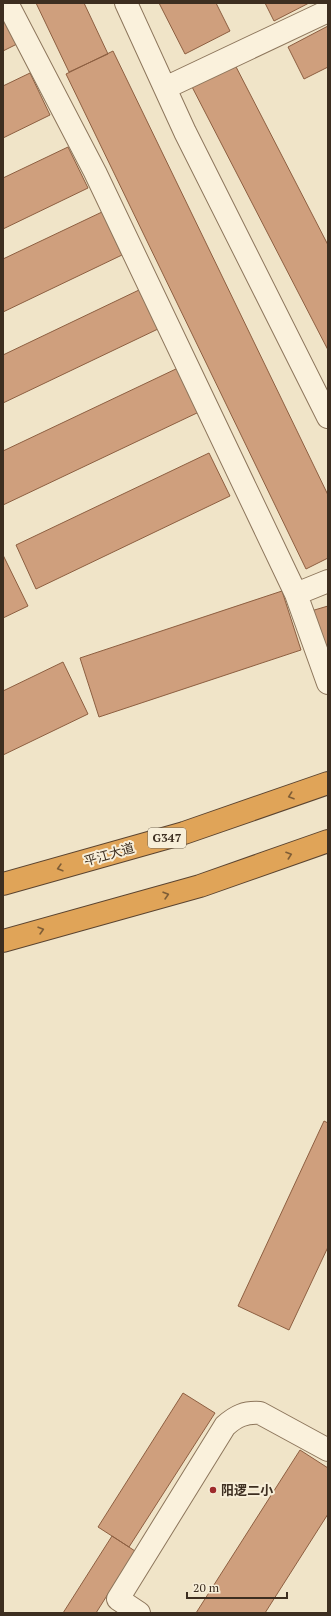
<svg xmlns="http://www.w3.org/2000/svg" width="331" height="1616" font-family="'PT Serif','Noto Sans SC',serif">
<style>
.building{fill:#cf9f7d;stroke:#8d5f41}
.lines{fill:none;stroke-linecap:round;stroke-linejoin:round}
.minor-casing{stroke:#8d765c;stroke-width:24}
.highway-casing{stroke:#5b4430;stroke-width:24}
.minor{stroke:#faf1dc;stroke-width:22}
.highway{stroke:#e0a458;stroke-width:22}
.oneway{stroke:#7e5d36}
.poi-dot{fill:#9e2a2b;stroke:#f7eed8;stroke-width:1.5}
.labels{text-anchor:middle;stroke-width:4;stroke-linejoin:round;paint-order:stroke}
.shield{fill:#f7eed8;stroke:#756857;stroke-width:1}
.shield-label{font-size:12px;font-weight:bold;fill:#3d2e20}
.street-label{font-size:13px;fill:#3d2e20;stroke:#f7eed8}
.poi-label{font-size:13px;font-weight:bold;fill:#3d2e20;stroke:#f7eed8;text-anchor:start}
</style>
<rect width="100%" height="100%" fill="#f0e4c8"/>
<path class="building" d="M 36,3 L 84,3 L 108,54 L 69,72 Z
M 159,3 L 216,3 L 230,31 L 185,54 Z
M 265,3 L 309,3 L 274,21 Z
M 3,13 L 17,44 L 3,51 Z
M 328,26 L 328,67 L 304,79 L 288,47 Z
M 113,51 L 328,495 L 328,558 L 306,569 L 66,74 Z
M 233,61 L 328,245 L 328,350 L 190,83 Z
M 30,73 L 50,115 L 3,138 L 3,86 Z
M 68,147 L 88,188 L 3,229 L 3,178 Z
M 102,212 L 122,255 L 3,312 L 3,259 Z
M 139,290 L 158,329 L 3,403 L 3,355 Z
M 178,368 L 199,412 L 3,505 L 3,451 Z
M 209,453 L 230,496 L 36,589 L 16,545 Z
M 3,555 L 28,606 L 3,618 Z
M 282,591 L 301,650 L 99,717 L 80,658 Z
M 328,606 L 328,661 L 311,611 Z
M 63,662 L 88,714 L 3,755 L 3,691 Z
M 324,1121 L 328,1123 L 328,1247 L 289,1330 L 238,1306 Z
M 183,1393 L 215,1413 L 129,1547 L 98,1527 Z
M 300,1450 L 328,1468 L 328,1514 L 265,1613 L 196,1613 Z
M 112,1536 L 135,1551 L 96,1613 L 63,1613 Z"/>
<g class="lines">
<defs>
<path id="minor" d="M 7,3 L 95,172 L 296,594 L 328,683
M 126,3 L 185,132 L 328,417
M 165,88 L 328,11
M 296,594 L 328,581
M 139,1613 L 118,1599 L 225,1426 C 236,1416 245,1412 260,1413 L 328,1450"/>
<path id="highway" d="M 3,884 L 184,833 L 328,783
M 3,941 L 200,886 L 328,841"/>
</defs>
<use href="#minor" class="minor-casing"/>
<use href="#highway" class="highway-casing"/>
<use href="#minor" class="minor"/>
<use href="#highway" class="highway"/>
</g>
<defs><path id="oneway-chevron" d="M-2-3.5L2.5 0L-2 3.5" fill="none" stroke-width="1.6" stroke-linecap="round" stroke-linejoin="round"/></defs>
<g class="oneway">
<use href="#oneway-chevron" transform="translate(291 796) rotate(161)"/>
<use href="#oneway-chevron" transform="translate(289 855) rotate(-19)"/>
<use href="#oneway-chevron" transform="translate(60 868) rotate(164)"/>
<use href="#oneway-chevron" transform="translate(166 895) rotate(-16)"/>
<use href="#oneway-chevron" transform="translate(41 930) rotate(-16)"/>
</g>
<circle class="poi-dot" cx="213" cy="1490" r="4"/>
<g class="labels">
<rect class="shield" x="148" y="828" width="38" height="20" rx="3"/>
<g class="shield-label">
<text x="167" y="842">G347</text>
</g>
<g class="street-label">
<text transform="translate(109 854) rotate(-16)" y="5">平江大道</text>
</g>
<g class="poi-label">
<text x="221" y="1495">阳逻二小</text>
</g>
</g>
<rect width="331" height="1616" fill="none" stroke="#3d2e20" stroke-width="8"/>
<path d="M187 1592v6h100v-6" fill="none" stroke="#3d2e20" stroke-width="2"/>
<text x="193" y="1592" font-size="12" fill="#3d2e20" stroke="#f7eed8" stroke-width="3" paint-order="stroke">20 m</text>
</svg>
